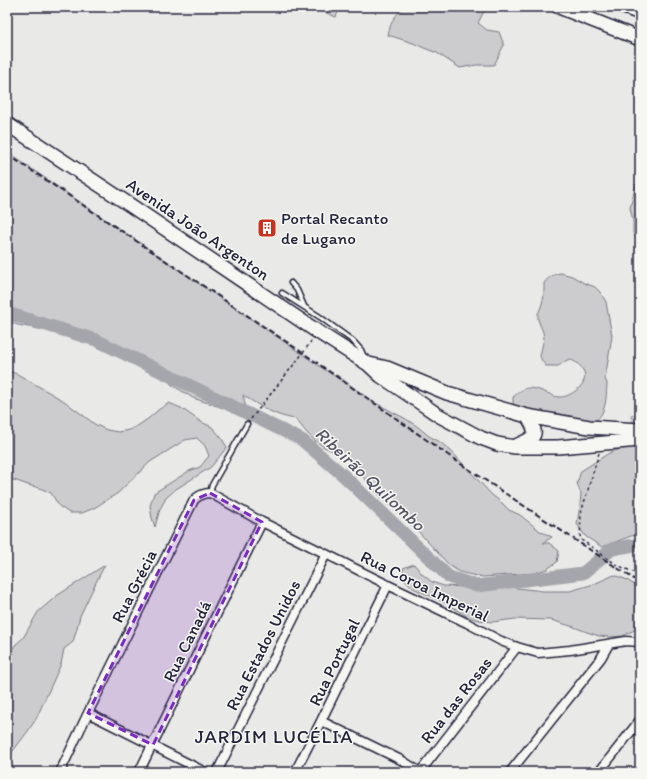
<svg xmlns="http://www.w3.org/2000/svg" width="647" height="779" font-family="Itim,sans-serif">
<style>
.green{fill:#ccccce;stroke:#777784}
.lines{fill:none;stroke-linecap:round;stroke-linejoin:round}
.river{stroke:#a5a5ac;stroke-width:13}
.lane-casing{stroke:#22223b;stroke-width:7}
.street-casing{stroke:#22223b;stroke-width:11}
.primary-casing{stroke:#22223b;stroke-width:16}
.path{stroke:#22223b;stroke-width:1.5;stroke-dasharray:3 3;stroke-linecap:butt}
.lane{stroke:#f6f6f2;stroke-width:4}
.street{stroke:#f6f6f2;stroke-width:8}
.primary{stroke:#f6f6f2;stroke-width:13}
.rail{stroke:#22223b;stroke-width:2;stroke-dasharray:6 3;stroke-linecap:butt}
.marked{fill:#7b2cbf;fill-opacity:0.2;stroke:#7b2cbf;stroke-width:3;stroke-dasharray:8 5;stroke-linejoin:round}
.labels{text-anchor:middle;stroke-width:3;stroke-linejoin:round;paint-order:stroke}
.poi-label{font-size:17px;fill:#22223b;stroke:#f6f6f2;text-anchor:start}
.street-label{font-size:17px;fill:#22223b;stroke:#f6f6f2}
.water-label{font-size:18px;font-style:italic;fill:#565668;stroke:#f6f6f2}
.quarter-label{font-size:19px;letter-spacing:1px;fill:#22223b;stroke:#f6f6f2}
</style>
<rect width="100%" height="100%" fill="#e9e9e7"/>
<filter id="ink" filterUnits="userSpaceOnUse"><feTurbulence type="fractalNoise" baseFrequency=".025" numOctaves="2"/><feDisplacementMap in="SourceGraphic" scale="8" xChannelSelector="R" yChannelSelector="G"/><feConvolveMatrix kernelMatrix="1 2 1 2 8 2 1 2 1" color-interpolation-filters="sRGB"/></filter>
<g filter="url(#ink)">
<path class="green" d="M 312,7 L 340,7 L 336,17 Z
M 404,7 L 494,7 L 484,11 L 478,23 L 487,30 L 499,32 L 504,45 L 494,65 L 476,65 L 460,68 L 437,53 L 424,48 L 413,43 L 388,35 C 391,21 394,17 404,7 Z
M 7,152 L 334,376 L 337,375 L 370,400 L 406,419 L 418,427 L 429,436 L 440,442 L 451,451 L 492,495 L 501,502 L 509,510 L 520,515 L 540,531 L 552,537 L 543,543 L 549,543 L 559,551 L 557,562 L 547,569 L 535,573 L 483,577 L 472,575 L 459,572 L 449,565 L 415,528 L 378,494 L 354,466 L 345,458 L 335,452 L 324,447 L 314,440 L 306,432 L 296,419 C 277,417 259,406 243,395 L 246,408 L 241,412 L 235,412 L 193,398 L 172,385 L 160,371 L 137,358 L 100,346 L 79,337 L 18,325 L 7,321 Z
M 640,181 L 640,244 L 633,233 L 633,220 L 630,208 L 636,184 Z
M 561,273 L 572,276 L 584,283 L 595,287 L 600,292 L 606,302 L 612,336 L 605,379 L 607,383 C 606,398 607,415 592,423 L 517,408 L 513,403 L 513,397 C 518,393 523,388 529,388 C 535,388 542,391 547,393 C 551,394 554,397 559,397 C 570,398 591,383 583,370 C 580,364 574,361 569,359 L 558,366 L 546,366 L 542,361 L 540,356 L 544,338 L 543,332 L 538,320 L 538,314 L 542,304 L 544,295 L 544,283 C 549,277 553,274 561,273 Z
M 7,370 L 19,375 L 64,401 L 96,425 L 107,430 L 118,432 L 129,430 L 139,425 L 149,418 L 158,410 L 169,403 L 181,408 L 201,422 L 212,427 L 220,436 L 227,447 L 211,467 L 176,489 L 166,498 L 160,509 L 155,527 L 152,518 L 150,506 L 154,493 L 189,471 L 200,467 L 209,456 L 205,446 L 197,438 L 185,440 L 150,462 L 118,493 L 94,508 L 82,513 L 69,513 L 59,506 L 51,493 L 40,488 L 28,485 L 14,480 L 7,480 Z
M 640,414 L 640,535 L 631,536 L 602,547 L 585,536 L 577,524 L 580,505 L 581,494 L 577,483 L 581,471 L 609,453 L 633,444 L 633,429 L 631,415 Z
M 414,564 L 422,574 L 432,582 L 444,586 L 481,588 L 509,587 L 543,591 L 570,591 L 594,584 L 614,575 L 625,579 L 640,588 L 640,627 L 623,636 L 610,637 L 599,636 L 587,632 L 574,627 L 551,620 L 515,619 L 492,622 L 479,620 L 468,617 L 447,604 L 413,588 L 404,579 L 403,568 Z
M 105,565 L 99,576 L 80,616 L 77,628 L 73,642 L 64,649 L 61,664 L 36,719 L 28,731 L 7,759 L 7,656 L 8,655 L 15,645 L 23,638 L 38,612 L 46,605 L 58,595 Z"/>
<g class="lines">
<path class="river" d="M 7,313 L 96,340 L 302,440 L 344,476 L 449,577 L 477,586 L 583,573 L 612,549 L 640,544"/>
<defs>
<path id="lane" d="M 291,283 L 297,290 L 304,306
M 282,293 L 320,317 L 353,341 L 361,350 L 364,357
M 210,493 L 212,485 L 247,424"/>
<path id="street" d="M 88,713 L 205,772
M 321,721 L 401,760 L 420,772
M 60,772 L 88,713 L 194,500 C 199,495 203,493 210,493 L 262,522 L 388,585 L 467,623 L 501,641 L 517,647 L 538,653 L 570,650 L 626,641 L 640,642
M 139,772 L 262,522
M 217,772 L 326,554
M 295,772 L 321,721 L 388,585
M 420,772 L 517,647
M 510,772 L 601,658 L 609,644
M 599,772 L 640,720"/>
<path id="primary" d="M 559,7 L 640,39
M 624,7 L 640,13
M 7,124 L 127,203 L 318,332 L 368,364 L 381,376 L 409,395 L 438,415 L 481,438 L 497,444 L 515,447 L 558,447 L 640,440
M 369,364 L 387,368 L 447,393 L 527,416 L 589,427 L 640,430
M 516,446 C 535,437 540,436 527,416"/>
</defs>
<use href="#lane" class="lane-casing"/>
<use href="#street" class="street-casing"/>
<use href="#primary" class="primary-casing"/>
<path class="path" d="M 251,419 L 303,353 L 312,340
M 599,453 L 581,513 L 580,539 L 617,565 L 640,575"/>
<use href="#lane" class="lane"/>
<use href="#street" class="street"/>
<use href="#primary" class="primary"/>
<path class="rail" d="M 7,154 L 303,353 L 458,462 L 640,583"/>
</g>
</g>
<path class="marked" d="M 210,493 L 262,522 L 153,745 L 88,713 L 194,500 Z"/>
<defs>
<symbol id="building-square" viewBox="-11 -11 22 22"><rect x="-9" y="-9" width="18" height="18" rx="4" fill="#c8321e" stroke="#f6f6f2"/><path d="M-4-6H4V6H1V3H-1V6H-4ZM-2.5-4.3h1.7v1.8h-1.7ZM.8-4.3h1.7v1.8H.8ZM-2.5-1h1.7V.8h-1.7ZM.8-1h1.7V.8H.8Z" fill="#fff"/></symbol>
</defs>
<g fill-rule="evenodd">
<use href="#building-square" x="256" y="217" width="22" height="22"/>
</g>
<g class="labels">
<g class="poi-label">
<text x="281" y="224">Portal Recanto<tspan x="281" dy="20">de Lugano</tspan></text>
</g>
<g class="street-label">
<text transform="translate(198 229) rotate(34)" y="6">Avenida João Argenton</text>
<text transform="translate(134 586) rotate(-63)" y="6">Rua Grécia</text>
<text transform="translate(425 586) rotate(26)" y="6">Rua Coroa Imperial</text>
<text transform="translate(187 641) rotate(-64)" y="6">Rua Canadá</text>
<text transform="translate(263 645) rotate(-63)" y="6">Rua Estados Unidos</text>
<text transform="translate(334 662) rotate(-64)" y="6">Rua Portugal</text>
<text transform="translate(456 700) rotate(-52)" y="6">Rua das Rosas</text>
</g>
<g class="water-label">
<text transform="translate(370 479) rotate(43)" y="6">Ribeirão Quilombo</text>
</g>
<g class="quarter-label">
<text x="274" y="743">JARDIM LUCÉLIA</text>
</g>
</g>
<rect width="647" height="779" fill="none" stroke="#f6f6f2" stroke-width="24"/>
<rect x="12" y="12" width="623" height="755" fill="none" stroke="#22223b" stroke-width="1.5" filter="url(#ink)"/>
</svg>
